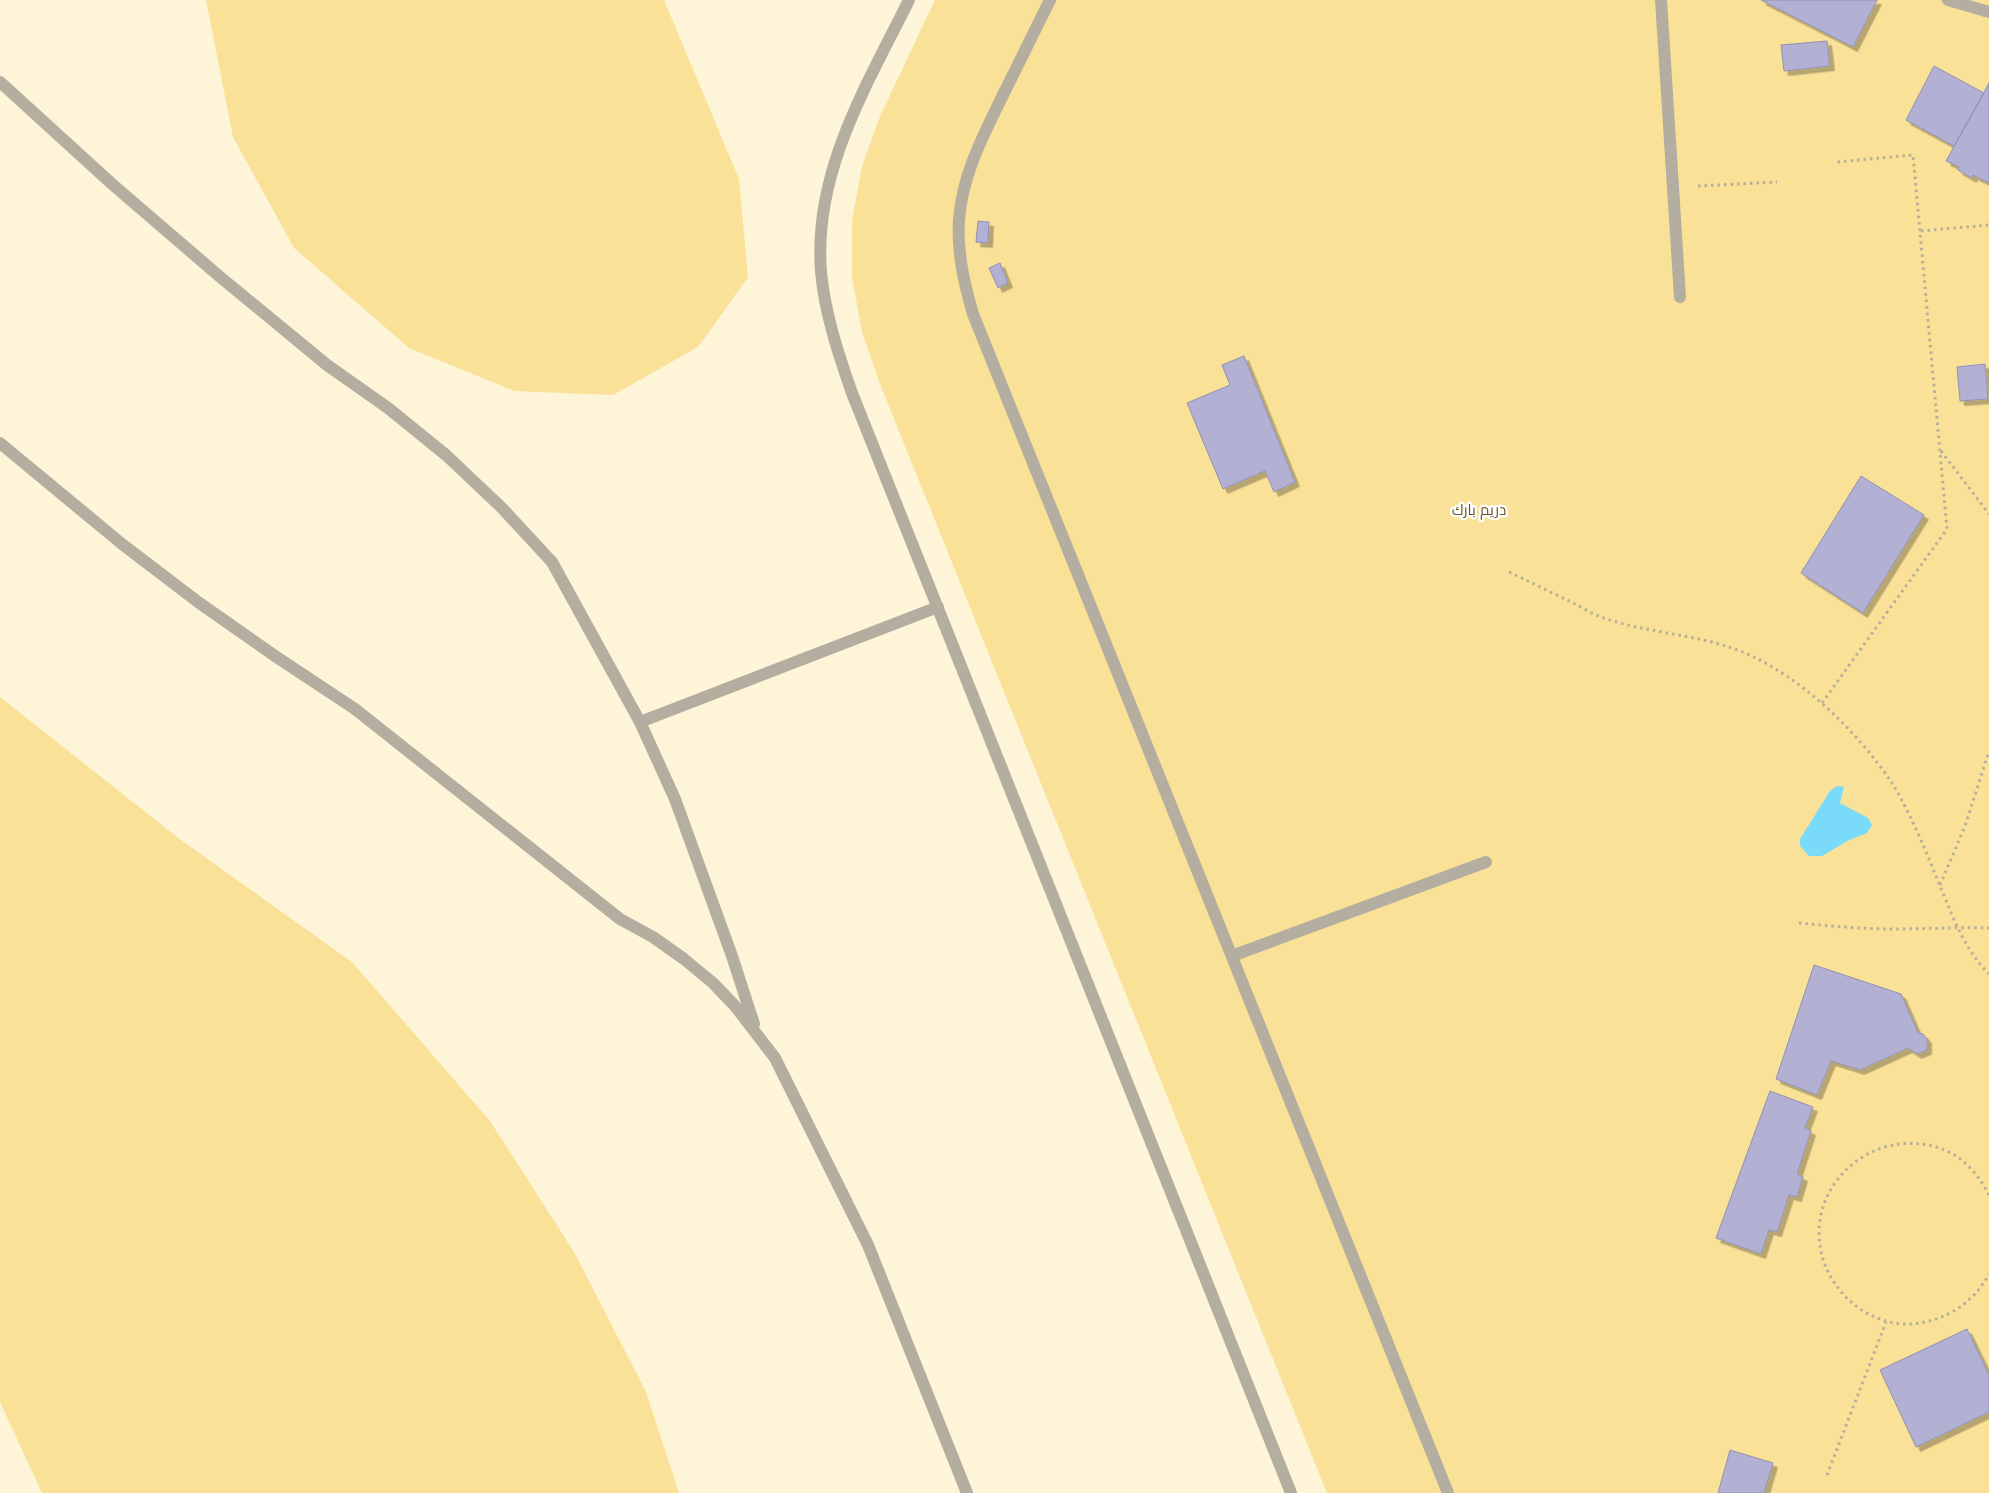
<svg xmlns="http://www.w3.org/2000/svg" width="1989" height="1493" font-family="Quicksand,Cairo,sans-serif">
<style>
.green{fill:#f9e198}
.water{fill:#7adafa}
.building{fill:#b2b0d3;stroke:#9290b2;filter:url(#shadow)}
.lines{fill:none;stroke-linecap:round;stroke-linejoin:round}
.path{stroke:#b7af97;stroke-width:3;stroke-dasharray:2.5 4;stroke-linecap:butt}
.minor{stroke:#b3ae9f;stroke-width:12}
.labels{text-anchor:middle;stroke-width:4.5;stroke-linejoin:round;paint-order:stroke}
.park-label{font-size:15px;fill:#67551b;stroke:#fff}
</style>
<defs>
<filter id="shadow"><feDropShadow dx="4.5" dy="4.5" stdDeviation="0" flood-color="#0004"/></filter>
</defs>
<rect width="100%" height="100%" fill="#fef4d7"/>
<path class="green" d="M 206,0 L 664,0 L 739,179 L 748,277 L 698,347 L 613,395 L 514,391 L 409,348 L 294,248 L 233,137 Z
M 935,0 L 1989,0 L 1989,1493 L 1327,1493 L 880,384 L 862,332 L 852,277 L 852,221 L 862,166 L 881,114 Z
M 0,697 L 177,837 L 352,962 L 490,1121 L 574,1252 L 646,1392 L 679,1493 L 42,1493 L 0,1402 Z"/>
<path class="water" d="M 1840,786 L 1844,787 L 1840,803 L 1868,818 L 1872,825 L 1867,833 L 1849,840 L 1822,856 L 1809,856 L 1800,846 L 1800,839 L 1830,791 L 1835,787 Z"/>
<path class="building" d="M 1761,0 L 1877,0 L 1853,47 Z
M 1827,41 L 1830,66 L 1784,71 L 1781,45 Z
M 1934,66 L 1984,93 L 1954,146 L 1906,120 Z
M 1989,83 L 1989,183 L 1973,175 L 1972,178 L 1958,170 L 1959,167 L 1946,161 Z
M 978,221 L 989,222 L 988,243 L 976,242 Z
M 1000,263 L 1008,283 L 998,288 L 989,268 Z
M 1244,356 L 1295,482 L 1274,492 L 1265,471 L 1223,489 L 1187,403 L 1230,385 L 1222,365 Z
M 1985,364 L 1988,399 L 1960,401 L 1957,367 Z
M 1861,476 L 1924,515 L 1863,613 L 1801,573 Z
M 1814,965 L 1901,994 L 1918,1033 L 1923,1034 L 1927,1039 L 1927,1050 L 1917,1054 L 1908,1048 L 1860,1070 L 1831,1061 L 1817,1095 L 1776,1079 Z
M 1770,1091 L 1813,1107 L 1805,1128 L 1811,1131 L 1797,1174 L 1803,1177 L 1797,1197 L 1789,1195 L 1777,1232 L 1769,1230 L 1761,1254 L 1716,1238 Z
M 1967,1329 L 1989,1375 L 1989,1412 L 1916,1447 L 1880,1370 Z
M 1730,1450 L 1773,1463 L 1764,1493 L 1718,1493 Z"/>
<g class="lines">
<path class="path" d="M 1698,186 L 1777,182
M 1921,231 L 1989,225
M 1941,451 L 1989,514
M 1509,572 C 1531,582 1552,593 1573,603 C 1583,608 1594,615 1604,618 C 1644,632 1689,634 1729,647 C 1793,668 1855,728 1892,783 C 1910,812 1927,854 1940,886 C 1953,917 1964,949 1989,974
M 1822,703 L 1947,529 L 1913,155 L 1837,162
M 1940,885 L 1965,826 L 1989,751
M 1799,923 C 1830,926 1861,929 1892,929 C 1925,929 1957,927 1989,928
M 1989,1195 C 1980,1178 1968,1162 1951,1153 C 1892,1123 1821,1166 1819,1231 C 1819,1255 1827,1276 1843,1294 C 1859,1312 1884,1325 1910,1324 C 1944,1322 1973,1304 1989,1274
M 1827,1475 L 1886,1322"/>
<path class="minor" d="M 909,0 C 867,85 813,172 821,272 C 825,314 838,353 852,393 L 1291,1493
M 1050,0 C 1034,33 1017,66 1001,99 C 982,138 962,176 959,220 C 957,253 964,283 973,314 L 1448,1493
M 1661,0 L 1680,297
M 1948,0 L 1989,12
M 0,82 L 112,184 L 219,276 L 327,365 L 388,408 L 446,455 L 501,507 L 552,562 L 640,722 L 675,799 L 732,956 L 754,1024
M 0,443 L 122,544 L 198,602 L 275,656 L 355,709 L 620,919 L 653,937 L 684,959 L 713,983 L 735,1006 L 775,1058 L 868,1245 L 967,1493
M 640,722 L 938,607
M 1232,956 L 1486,862"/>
</g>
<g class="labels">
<g class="park-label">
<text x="1479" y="515">دريم بارك</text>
</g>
</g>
</svg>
